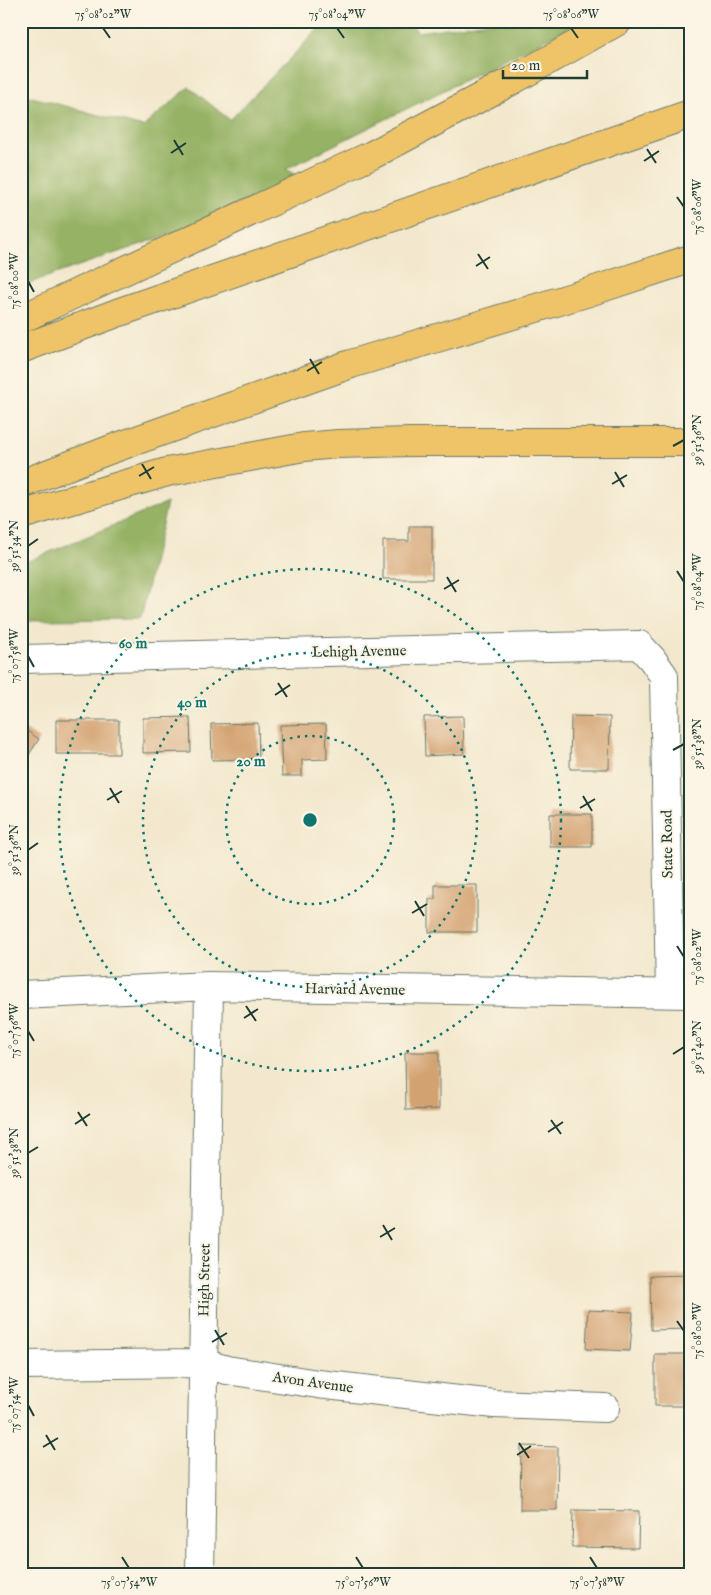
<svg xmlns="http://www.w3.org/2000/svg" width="711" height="1595" font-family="'IM FELL English',serif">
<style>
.forest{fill:#96b265;stroke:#5a784c}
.building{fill:#d3a271}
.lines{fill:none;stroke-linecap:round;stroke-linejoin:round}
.minor-casing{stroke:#69796a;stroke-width:30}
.highway-casing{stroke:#69796a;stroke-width:30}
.minor{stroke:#fff;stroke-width:28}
.highway{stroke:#efc469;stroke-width:28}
.ticks{fill:none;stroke:#1f3d34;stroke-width:2}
.ring{fill:none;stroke:#0f766e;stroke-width:2.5;stroke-dasharray:2.5 5}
.labels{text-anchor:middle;stroke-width:4;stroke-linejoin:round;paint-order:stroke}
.street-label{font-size:15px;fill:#1f3d34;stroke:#fcf5e5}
.centre{fill:#0f766e;stroke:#fcf5e5;stroke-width:2.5}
.ring-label{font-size:15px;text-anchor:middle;font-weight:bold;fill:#0f766e;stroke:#fcf5e5;stroke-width:4;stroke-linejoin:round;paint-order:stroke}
.neatline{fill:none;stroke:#1f3d34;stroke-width:2}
.ticks-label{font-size:12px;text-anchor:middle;fill:#1f3d34}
</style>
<rect width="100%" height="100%" fill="#fcf5e5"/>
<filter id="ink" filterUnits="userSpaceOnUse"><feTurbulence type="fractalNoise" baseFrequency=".02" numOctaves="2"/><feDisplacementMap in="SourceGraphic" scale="10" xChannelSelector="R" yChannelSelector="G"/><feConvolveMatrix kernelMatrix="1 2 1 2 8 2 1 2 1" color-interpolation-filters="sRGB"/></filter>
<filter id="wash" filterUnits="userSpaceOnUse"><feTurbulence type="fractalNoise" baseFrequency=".0096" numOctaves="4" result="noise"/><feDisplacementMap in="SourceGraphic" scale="20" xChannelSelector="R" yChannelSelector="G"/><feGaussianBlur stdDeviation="1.12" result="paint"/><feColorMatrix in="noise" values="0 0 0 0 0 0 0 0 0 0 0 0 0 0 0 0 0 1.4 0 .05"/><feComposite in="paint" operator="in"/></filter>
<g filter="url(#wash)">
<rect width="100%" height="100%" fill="#f3e8cd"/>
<path class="forest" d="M 326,21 L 408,21 L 418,32 L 496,21 L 583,21 L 286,169 L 311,185 L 21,286 L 21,94 L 143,127 L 189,87 L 230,120 Z
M 167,503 L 140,619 L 37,620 L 21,623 L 21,564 Z"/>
<g id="blocks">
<path class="building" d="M 409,526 L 432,526 L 432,579 L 383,579 L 383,541 L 409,541 Z
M 463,716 L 464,754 L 425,756 L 424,717 Z
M 571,716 L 610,717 L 609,769 L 570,769 Z
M 190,717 L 191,752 L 143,753 L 143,718 Z
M 56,720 L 119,720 L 119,754 L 56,754 Z
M 258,723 L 259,759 L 212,760 L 211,724 Z
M 326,724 L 327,759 L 302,760 L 302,776 L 282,776 L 280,725 Z
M 21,727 L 39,739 L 21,767 Z
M 550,814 L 592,814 L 592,847 L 550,847 Z
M 435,885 L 477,885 L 477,932 L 429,932 L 429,899 L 435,899 Z
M 405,1052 L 439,1052 L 439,1109 L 406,1110 Z
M 690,1275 L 690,1329 L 651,1330 L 650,1276 Z
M 588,1310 L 633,1312 L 630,1351 L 586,1349 Z
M 655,1354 L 689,1354 L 689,1406 L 655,1406 Z
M 521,1446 L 558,1447 L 557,1510 L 520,1510 Z
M 573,1510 L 639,1511 L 638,1548 L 572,1547 Z"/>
</g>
</g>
<g filter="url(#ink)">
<use href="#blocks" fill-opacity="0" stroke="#69796a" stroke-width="1"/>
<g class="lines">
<defs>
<path id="minor" d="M 21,659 L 639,645 L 652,659 L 664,676 L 670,993
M 21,995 L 209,986 L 690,994
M 21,1365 L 202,1363 L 227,1370 L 318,1384 L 494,1404 L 605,1408
M 200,1574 L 209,986"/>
<path id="highway" d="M 21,319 L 372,155 L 513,80 L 618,21
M 21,349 L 117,313 L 690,114
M 21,484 L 109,450 L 351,364 L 589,292 L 690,259
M 21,515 L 167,472 L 304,447 L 338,444 L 410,442 L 690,442"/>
</defs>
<use href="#minor" class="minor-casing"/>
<use href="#highway" class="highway-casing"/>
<use href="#minor" class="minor"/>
<use href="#highway" class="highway"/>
</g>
</g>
<path class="ticks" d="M 103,28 L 110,38M 337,28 L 344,38M 571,28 L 578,38M 174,140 L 183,155M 647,149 L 656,163M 171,153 L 186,143M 644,161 L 659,151M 677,197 L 684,207M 478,254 L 488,269M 476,266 L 490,257M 28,281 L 34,292M 310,359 L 319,374M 307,371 L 322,362M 673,446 L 684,440M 142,464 L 151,479M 615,472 L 624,487M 139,476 L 154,467M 612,484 L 627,475M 28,546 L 38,539M 677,571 L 684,582M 447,577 L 456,592M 444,589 L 459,580M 28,656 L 34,667M 278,683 L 287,697M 275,695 L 290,685M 673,750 L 684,744M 110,788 L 119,803M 583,796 L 592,811M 107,800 L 122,791M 580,808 L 595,799M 28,850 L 38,843M 415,901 L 424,916M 412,913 L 427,904M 677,946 L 684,957M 246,1006 L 256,1021M 244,1018 L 258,1009M 28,1031 L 34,1041M 673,1054 L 684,1047M 78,1112 L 87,1126M 551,1120 L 561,1134M 75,1124 L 90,1114M 548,1132 L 563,1122M 28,1153 L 38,1147M 383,1225 L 392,1240M 380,1237 L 395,1228M 677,1321 L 684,1331M 215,1330 L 224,1345M 212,1342 L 227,1333M 28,1405 L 34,1416M 46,1435 L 55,1450M 519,1443 L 529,1458M 43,1447 L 58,1438M 517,1455 L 531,1446M 122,1557 L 129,1568M 356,1557 L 363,1568M 590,1557 L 597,1568"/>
<g class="ring">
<circle cx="310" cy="820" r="84"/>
<circle cx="310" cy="820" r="167"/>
<circle cx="310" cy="820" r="251"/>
</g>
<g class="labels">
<g class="street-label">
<text transform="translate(359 651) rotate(-1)" y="5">Lehigh Avenue</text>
<text transform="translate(667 844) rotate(-91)" y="5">State Road</text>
<text transform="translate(355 989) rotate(1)" y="5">Harvard Avenue</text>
<text transform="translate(204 1280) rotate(-89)" y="5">High Street</text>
<text transform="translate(313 1382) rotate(8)" y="5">Avon Avenue</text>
</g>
</g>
<circle cx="310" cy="820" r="8" class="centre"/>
<g class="ring-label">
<text x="133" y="648">60 m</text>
<text x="192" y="707">40 m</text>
<text x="251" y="766">20 m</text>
</g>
<rect width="711" height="1595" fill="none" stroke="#fcf5e5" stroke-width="55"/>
<path d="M503 70v8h84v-8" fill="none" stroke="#1f3d34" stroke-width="2.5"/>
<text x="511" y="70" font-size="15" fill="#1f3d34" stroke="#fcf5e5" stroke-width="4" paint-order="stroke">20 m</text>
<rect x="28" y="28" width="656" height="1540" class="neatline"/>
<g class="ticks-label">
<text x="103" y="18">75°08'02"W</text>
<text x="337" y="18">75°08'04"W</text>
<text x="571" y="18">75°08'06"W</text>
<text transform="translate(697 207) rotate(-90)" y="4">75°08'06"W</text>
<text transform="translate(14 281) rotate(-90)" y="4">75°08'00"W</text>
<text transform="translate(697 440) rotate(-90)" y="4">39°51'36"N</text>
<text transform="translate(14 546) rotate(-90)" y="4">39°51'34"N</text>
<text transform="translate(697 582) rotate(-90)" y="4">75°08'04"W</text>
<text transform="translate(14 656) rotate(-90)" y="4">75°07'58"W</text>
<text transform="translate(697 744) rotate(-90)" y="4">39°51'38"N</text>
<text transform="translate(14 850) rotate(-90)" y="4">39°51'36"N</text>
<text transform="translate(697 957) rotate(-90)" y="4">75°08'02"W</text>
<text transform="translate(14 1031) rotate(-90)" y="4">75°07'56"W</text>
<text transform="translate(697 1047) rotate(-90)" y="4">39°51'40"N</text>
<text transform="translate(14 1153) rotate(-90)" y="4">39°51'38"N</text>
<text transform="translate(697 1331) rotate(-90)" y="4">75°08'00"W</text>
<text transform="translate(14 1405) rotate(-90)" y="4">75°07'54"W</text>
<text x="129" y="1586">75°07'54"W</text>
<text x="363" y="1586">75°07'56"W</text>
<text x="597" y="1586">75°07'58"W</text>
</g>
</svg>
